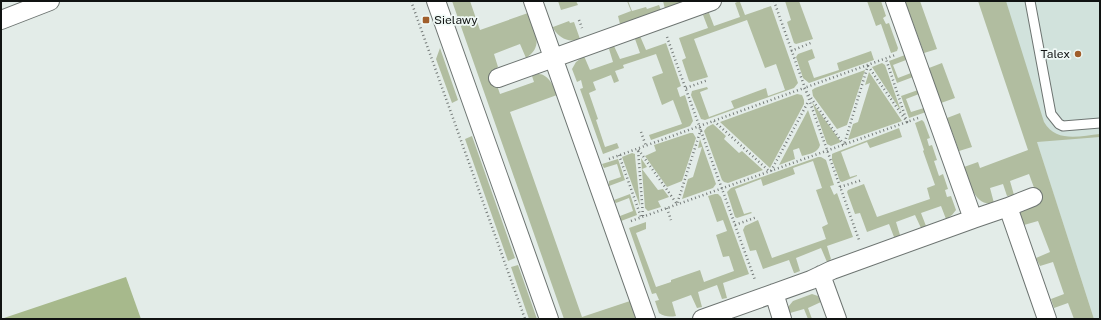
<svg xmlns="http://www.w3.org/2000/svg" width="1101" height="320" font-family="'Public Sans',sans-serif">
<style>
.built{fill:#d1e2dc}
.green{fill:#b1bda0}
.forest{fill:#a7b98c}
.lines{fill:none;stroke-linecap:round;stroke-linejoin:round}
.lane-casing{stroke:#6d7471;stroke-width:11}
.street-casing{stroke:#6d7471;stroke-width:20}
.path{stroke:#757b79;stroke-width:2.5;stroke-dasharray:1 3;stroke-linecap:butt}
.lane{stroke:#fff;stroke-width:9}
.street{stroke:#fff;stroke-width:18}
.poi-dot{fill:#a05e2b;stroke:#f0f9f6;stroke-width:1.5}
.labels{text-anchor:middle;stroke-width:3.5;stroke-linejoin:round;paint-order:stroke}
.poi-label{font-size:12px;fill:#101312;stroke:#f0f9f6;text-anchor:start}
</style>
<rect width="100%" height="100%" fill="#e3ece8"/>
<path class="built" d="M 991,1 L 1100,1 L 1100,319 L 1094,319 Z"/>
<path class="green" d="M 452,1 L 470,1 L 480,30 L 528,13 C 534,30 545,46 526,58 L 520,44 L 494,54 L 498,67 L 492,71 L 500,94 L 534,82 L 532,76 C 545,68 554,85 557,95 L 510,112 L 582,317 L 630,301 L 637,319 L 564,319 Z
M 558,1 L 576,1 L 578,5 L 561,10 Z
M 627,1 L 628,1 L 632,11 L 646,7 L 647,9 L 659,5 L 661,10 L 620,24 L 618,16 L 631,11 Z
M 663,1 L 686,1 L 665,9 Z
M 739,1 L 740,2 L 745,15 L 771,6 L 798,83 L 794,88 L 705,120 L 701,119 L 691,95 L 692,91 L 707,87 L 708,89 L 700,92 L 709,117 L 734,108 L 731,101 L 766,88 L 768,96 L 785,90 L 776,64 L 765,68 L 747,20 L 694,39 L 708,77 L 691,82 L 689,81 L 682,60 L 686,58 L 679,38 L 708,28 L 703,15 L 708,13 L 709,13 L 714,26 L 740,17 L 735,3 Z
M 785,1 L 799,1 L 813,39 L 796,44 L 794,43 L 787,22 L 791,20 Z
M 867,1 L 881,1 L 886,16 L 883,18 L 886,24 L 889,23 L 898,48 L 897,51 L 891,53 L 881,24 L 876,26 Z
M 905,1 L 920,1 L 937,49 L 924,53 Z
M 978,1 L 1006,1 L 1044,122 C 1056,143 1080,136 1100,134 L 1100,137 L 1037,142 L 1094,319 L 1074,319 L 1068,303 L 1054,308 L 1051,299 L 1064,294 L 1053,262 L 1040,266 L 1036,258 L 1050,252 L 1038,221 L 1024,225 L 1020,214 L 1021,212 L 1040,204 L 1029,174 L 1010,181 L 1014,195 L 1007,196 L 1003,184 L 990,188 L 994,203 C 973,207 970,181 964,167 L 978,162 L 980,168 L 1028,150 Z
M 569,21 L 570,23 L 574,22 L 580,39 C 568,43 559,38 553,28 L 553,27 Z
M 640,36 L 646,50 L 666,43 L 681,86 L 677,88 L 680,97 L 685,95 L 693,121 L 690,126 L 651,140 L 649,135 L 682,124 L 673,100 L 662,105 L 652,77 L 663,73 L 656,54 L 623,65 L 624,68 L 615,71 L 619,81 L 614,83 L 611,75 L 593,82 L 596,90 L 589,93 L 598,119 L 596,120 L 605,147 L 617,143 L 619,148 L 603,154 L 580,89 L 583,88 L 581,80 L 577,82 L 572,69 L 576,62 L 584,56 L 590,70 L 613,62 L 609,49 L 614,46 L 620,59 L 640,53 L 635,39 Z
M 440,48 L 458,100 L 452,103 L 436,59 Z
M 812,49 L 815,58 L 808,61 L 814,78 L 839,70 L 837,63 L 871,51 L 874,60 L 809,83 L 803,78 L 796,57 L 798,54 Z
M 905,55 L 906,60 L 893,65 L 898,78 L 911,73 L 913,77 L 897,83 L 889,61 Z
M 882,63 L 885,65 L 901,111 L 872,67 Z
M 942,63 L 955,98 L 941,103 L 929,68 Z
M 865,70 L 847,125 L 837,129 L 813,96 L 812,90 L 815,88 Z
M 869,72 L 902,121 L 848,140 L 853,124 L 858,122 L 870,83 L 865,85 Z
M 918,90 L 919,94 L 906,99 L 911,112 L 924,108 L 926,112 L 909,118 L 901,96 Z
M 797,94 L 802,95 L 804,100 L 804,104 L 770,168 L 720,122 Z
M 812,102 L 841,142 L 831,146 L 827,144 Z
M 808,110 L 820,145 C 818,153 809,154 802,156 L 799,148 L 793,150 L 795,159 L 779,165 Z
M 960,113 L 972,147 L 959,151 L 947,118 Z
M 922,120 L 924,122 L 930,138 L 927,139 L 929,146 L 932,145 L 937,160 L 934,161 L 939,176 L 943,174 L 948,189 L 945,190 L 947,197 L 951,196 L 956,210 L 952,215 L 946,219 L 941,206 L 921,213 L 926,226 L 921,228 L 915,215 L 896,222 L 900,235 L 895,238 L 894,237 L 889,224 L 867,232 L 860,213 L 855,214 L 847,192 L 848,190 L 864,184 L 877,217 L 930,199 L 927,188 L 935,185 L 923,151 L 924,150 L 915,123 Z
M 713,124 L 726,136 L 724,139 L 739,153 L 742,151 L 763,170 L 728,183 L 724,182 L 722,180 L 704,131 L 707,127 Z
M 899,128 L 902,137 L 870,148 L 867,142 L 841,152 L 850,177 L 857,175 L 857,176 L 842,182 L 840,181 L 832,160 L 832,154 L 834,153 Z
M 690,133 L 693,133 L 696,138 L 682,181 L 667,187 L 645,156 L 656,151 L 654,145 Z
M 472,136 L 515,258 L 508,261 L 465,139 Z
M 700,139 L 716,184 L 713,188 L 682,199 L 688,179 L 693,177 L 702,147 L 698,148 Z
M 632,153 L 635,154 L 635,156 L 640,206 L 622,157 Z
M 818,157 L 821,157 L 826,160 L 834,185 L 830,186 L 834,195 L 837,193 L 853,237 L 827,246 L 831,259 L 827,262 L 821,248 L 796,258 L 800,271 L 795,273 L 794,273 L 789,260 L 763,269 L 756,250 L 750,251 L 743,230 L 745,226 L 758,220 L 772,258 L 826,239 L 822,227 L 828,224 L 816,190 L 822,188 L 813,161 L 793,168 L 795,174 L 763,186 L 761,179 L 735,189 L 744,214 L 751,212 L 752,213 L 737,218 L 735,217 L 727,192 L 731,188 Z
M 641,158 L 647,167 L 642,169 L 658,190 L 663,189 L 669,197 L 658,201 L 661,207 L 648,211 L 645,208 Z
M 618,159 L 625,180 L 609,186 L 609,181 L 621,177 L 617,164 L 604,168 L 602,164 Z
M 630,194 L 637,215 L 621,221 L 620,216 L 633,211 L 629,198 L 616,203 L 615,202 L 614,200 Z
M 715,194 L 718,194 L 721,197 L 749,274 L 723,283 L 727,298 L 722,299 L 717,285 L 698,292 L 702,307 L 697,308 L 691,295 L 672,302 L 676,316 C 670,317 665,317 659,313 L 655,301 L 659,300 L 656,293 L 652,294 L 629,228 L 646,222 L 646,229 L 636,233 L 656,287 L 671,282 L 671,280 L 700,270 L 704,282 L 734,271 L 729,256 L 723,257 L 716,235 L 727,231 L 723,220 L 717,222 L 708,196 Z
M 518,265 L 537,319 L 529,319 L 511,267 Z
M 812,294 L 818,296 L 821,302 L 808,308 L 812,319 L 808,319 L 804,309 L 790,313 L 788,307 L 793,301 Z"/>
<path class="forest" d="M 126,277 L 141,319 L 1,319 Z"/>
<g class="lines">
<defs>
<path id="lane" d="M 1030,1 L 1051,114 L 1059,124 L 1063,126 L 1100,123"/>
<path id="street" d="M 436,1 L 549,319
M 533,1 L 646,319
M 1,20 L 50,1
M 498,78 L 712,1
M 1008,207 L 1033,197
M 973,219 L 1008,207 L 1047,319
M 821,275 L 837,319
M 774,293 L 782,319
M 702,319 L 811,280 L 832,270 L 973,219 L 895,1"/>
</defs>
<use href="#lane" class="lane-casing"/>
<use href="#street" class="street-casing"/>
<path class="path" d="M 411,1 L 525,319
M 774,1 L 859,240
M 579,20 L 582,28
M 667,37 L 755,280
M 791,51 L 813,42
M 868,65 L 844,145 L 804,88 L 895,55
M 868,66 L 907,122 L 886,59
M 686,88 L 708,80
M 714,121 L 769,171
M 641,132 L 646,146
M 619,155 L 641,217
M 609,159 L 804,88
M 771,171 L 808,102
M 840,187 L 862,180
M 667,208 L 671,220
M 643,216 L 638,149 L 677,204 L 701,129
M 631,221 L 918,118
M 735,225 L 757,217"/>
<use href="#lane" class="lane"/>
<use href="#street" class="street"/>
</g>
<g class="poi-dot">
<rect x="422" y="16" width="8" height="8" rx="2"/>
<circle cx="1078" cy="54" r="4"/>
</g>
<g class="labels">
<g class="poi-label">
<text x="434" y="24">Sielawy</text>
<text x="1070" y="58" text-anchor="end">Talex</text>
</g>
</g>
<rect width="1101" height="320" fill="none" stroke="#101312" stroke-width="4"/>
</svg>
